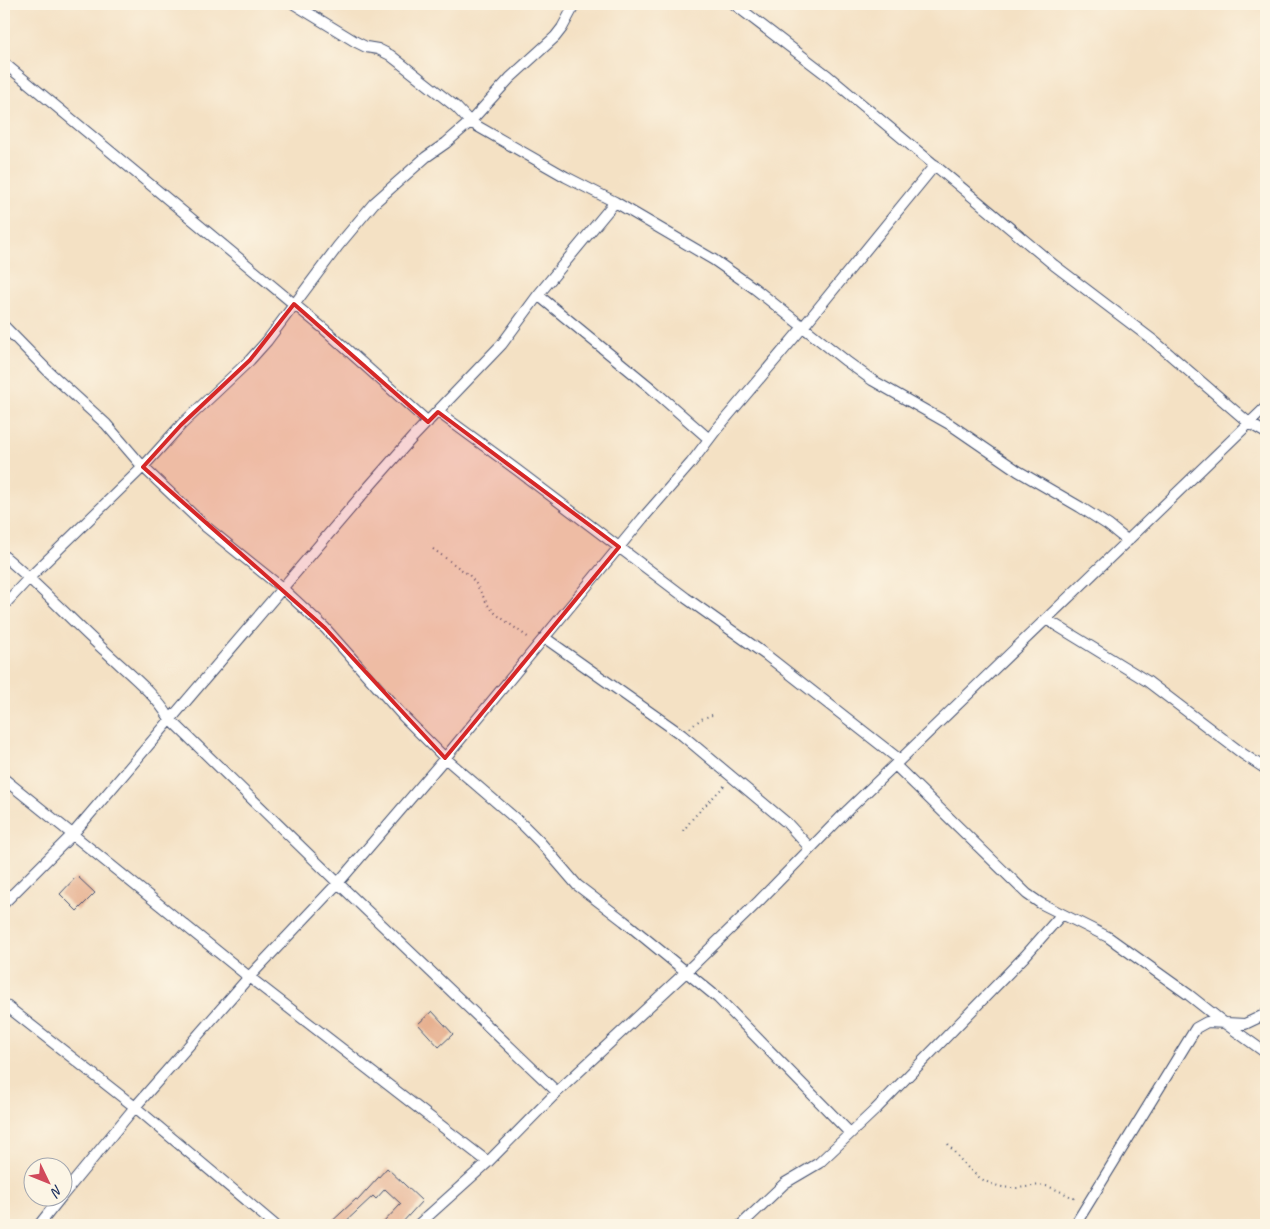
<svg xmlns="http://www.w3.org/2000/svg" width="1270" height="1229" font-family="Caveat,sans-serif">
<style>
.building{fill:#e6af8e}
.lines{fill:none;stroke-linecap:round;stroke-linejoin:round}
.minor-casing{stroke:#3c4a6d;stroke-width:12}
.path{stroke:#3c4a6d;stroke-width:2;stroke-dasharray:1 4;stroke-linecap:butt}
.minor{stroke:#fff;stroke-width:10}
.marked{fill:#d62828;fill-opacity:0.2;stroke:#d62828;stroke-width:4;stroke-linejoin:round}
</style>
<rect width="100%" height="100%" fill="#fcf5e5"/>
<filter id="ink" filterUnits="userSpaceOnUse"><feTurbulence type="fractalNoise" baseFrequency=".02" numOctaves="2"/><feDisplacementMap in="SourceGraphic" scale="10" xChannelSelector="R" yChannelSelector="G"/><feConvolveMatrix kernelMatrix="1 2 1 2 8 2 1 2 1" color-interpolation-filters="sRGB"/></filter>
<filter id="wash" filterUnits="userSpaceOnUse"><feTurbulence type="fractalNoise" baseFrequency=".0096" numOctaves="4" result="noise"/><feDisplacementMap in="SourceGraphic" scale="20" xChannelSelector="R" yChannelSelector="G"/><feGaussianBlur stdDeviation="1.12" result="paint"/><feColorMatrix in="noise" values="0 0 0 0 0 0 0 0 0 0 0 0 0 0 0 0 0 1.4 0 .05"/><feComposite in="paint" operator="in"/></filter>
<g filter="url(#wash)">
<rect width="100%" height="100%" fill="#f4e1c4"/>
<g id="blocks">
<path class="building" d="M 77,876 L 95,893 L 77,911 L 60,894 Z
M 432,1011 L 453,1034 L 439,1047 L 418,1024 Z
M 387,1168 L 422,1201 L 400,1225 L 381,1225 L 401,1204 L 385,1189 L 376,1199 L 373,1196 L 342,1225 L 328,1225 L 356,1199 L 358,1200 Z"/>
</g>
</g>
<g filter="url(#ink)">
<use href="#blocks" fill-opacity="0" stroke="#3c4a6d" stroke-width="1"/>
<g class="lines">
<defs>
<path id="minor" d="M 294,4 L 356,42 L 366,47 L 378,49 L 390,55 L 456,107 L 470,122 L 566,177 L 615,202 L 714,260 L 754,288 L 846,361 L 872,380 L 951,425 L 1018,471 L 1080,507 L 1108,525 L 1128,541
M 734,4 L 828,76 L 1054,265 L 1154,341 L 1249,423 L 1266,433
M 4,63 L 324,329 L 428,422
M 538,295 L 651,388 L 709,439
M 4,326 L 49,372 L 106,424 L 143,467 L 205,526 L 282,588 L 325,628 L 403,716 L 445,758 L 524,826 L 540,842 L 577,885 L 624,921 L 718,998 L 850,1133
M 438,412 L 517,470 L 686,598 L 766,655 L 900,760
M 4,556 C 39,585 70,619 104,650 C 127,672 154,692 170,719 L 338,883 L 557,1092
M 4,605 L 30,577 L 143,467 L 181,425 L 250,360 L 267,341 L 338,246 L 374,203 L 426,157 L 446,143 L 470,122 L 510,78 L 555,37 L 562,28 L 575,4
M 1046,619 L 1147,681 L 1243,754 L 1266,769
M 545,638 L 682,735 L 787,823 L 810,848
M 895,765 L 1027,894 L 1040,903 L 1108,937 L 1189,995 L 1223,1022 L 1266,1053
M 4,779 L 249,977 L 488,1162
M 4,903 L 72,835 L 367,489 L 412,438 L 502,344 L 538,295 L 615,202
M 4,1004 L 135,1107 L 275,1225
M 62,1196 L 135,1107 L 249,977 L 338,883 L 445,758 L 643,518 L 691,463 L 716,430 L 803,327 L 935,165
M 39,1225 L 62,1196
M 418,1225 L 488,1162 L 557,1092 L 687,971 L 759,901 L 848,810 L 1266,407
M 741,1225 L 785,1183 L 819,1163 L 875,1110 L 1025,956 L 1062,914
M 1075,1225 L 1196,1028 L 1207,1022 L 1245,1024 L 1266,1014"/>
</defs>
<use href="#minor" class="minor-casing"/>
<path class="path" d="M 433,549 L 469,575 L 476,584 L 488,605 L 496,614 L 529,638
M 690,728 L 701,719 L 712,715
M 683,831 L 693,818 L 725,785
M 948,1144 C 966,1167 981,1188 1015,1188 C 1026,1188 1035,1184 1046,1186 C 1057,1189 1067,1195 1078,1200"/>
<use href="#minor" class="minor"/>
</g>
</g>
<path class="marked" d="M 294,304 L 428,422 L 438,412 L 619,547 L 445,758 L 325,628 L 143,467 L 181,425 L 250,360 Z"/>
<rect width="1270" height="1229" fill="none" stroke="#fcf5e5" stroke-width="20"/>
<g transform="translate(48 1182) rotate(133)"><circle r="24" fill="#fcf5e5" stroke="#a2a6af"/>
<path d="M0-4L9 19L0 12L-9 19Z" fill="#d1495b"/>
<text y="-8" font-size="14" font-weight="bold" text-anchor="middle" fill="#1b2f5e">N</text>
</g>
</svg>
